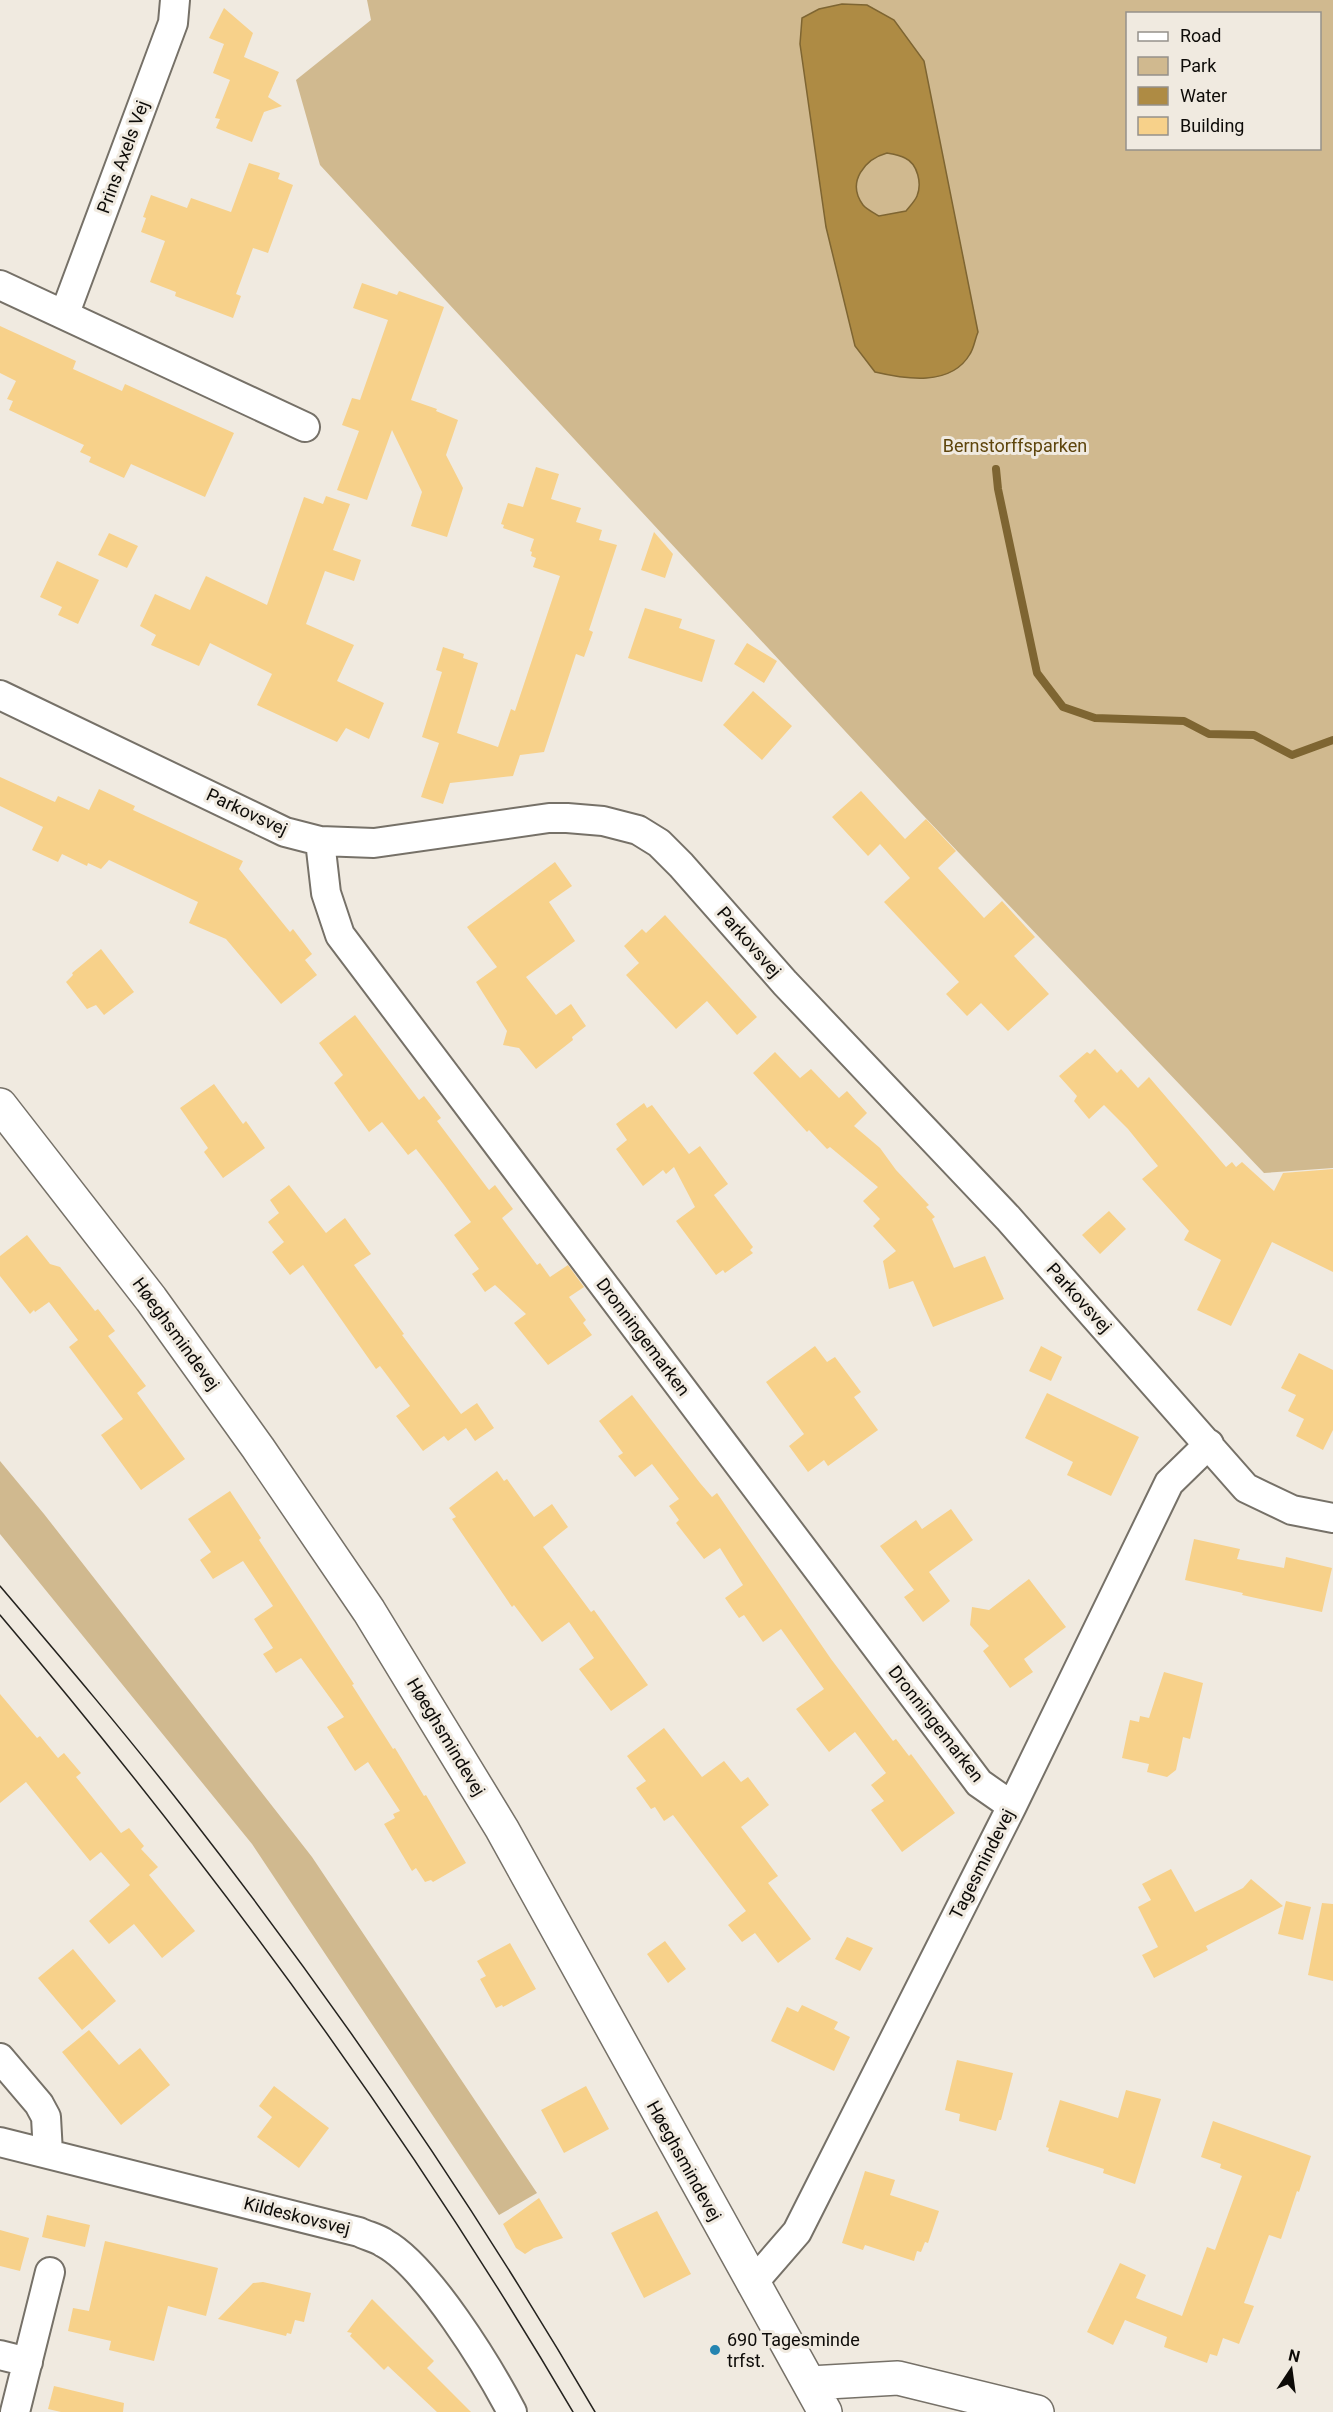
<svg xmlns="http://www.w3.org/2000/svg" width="1333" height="2412" font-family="Roboto,sans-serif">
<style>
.green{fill:#d0b98f;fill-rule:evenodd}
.water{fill:#ae8b44;stroke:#7e6532;stroke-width:1.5;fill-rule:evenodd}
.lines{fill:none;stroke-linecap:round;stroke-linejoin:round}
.stream{stroke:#7e6532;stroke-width:8}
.building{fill:#f7d18a}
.minor-casing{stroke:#767168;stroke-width:32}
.tertiary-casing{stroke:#767168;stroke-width:36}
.minor{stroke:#fff;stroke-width:28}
.tertiary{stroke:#fff;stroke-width:33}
.tram{stroke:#25231f;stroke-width:1.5}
.poi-dot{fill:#2484b0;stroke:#f0eae0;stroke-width:2}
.labels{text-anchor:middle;stroke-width:6;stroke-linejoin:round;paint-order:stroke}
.street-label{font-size:18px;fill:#0d0b08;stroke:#f0eae0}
.park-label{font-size:18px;fill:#5e450c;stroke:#f0eae0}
.poi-label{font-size:18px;fill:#0d0b08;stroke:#f0eae0;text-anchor:start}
</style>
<rect width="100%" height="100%" fill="#f0eae0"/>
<path class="green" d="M 367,0 L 1333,0 L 1333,1168 L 1264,1173 L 921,813 L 320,165 L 296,80 L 371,20 ZM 1128,14 L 1320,14 L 1320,148 L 1128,148 Z
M 0,1461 L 44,1514 L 312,1857 L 537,2193 L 499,2215 L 252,1844 L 0,1534 Z"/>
<path class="water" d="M 842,4 L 867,5 L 894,20 L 924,61 L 978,332 C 975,339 974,348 970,354 C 951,387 905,379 875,372 L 855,346 L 826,227 L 800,44 L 802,18 L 819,9 ZM 887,153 C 893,154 900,155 905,158 C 918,164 922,184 917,196 C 915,201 910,206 906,211 L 879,216 C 874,213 866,209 863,205 C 846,182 865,159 887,153 Z"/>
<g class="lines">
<path class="stream" d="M 996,469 L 998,489 L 1037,673 L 1063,707 L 1095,718 L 1184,721 L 1209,734 L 1254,735 L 1292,755 L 1333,740"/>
</g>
<path class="building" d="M 224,8 L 253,33 L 244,57 L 279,72 L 268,97 L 282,106 L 264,112 L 252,142 L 216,128 L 220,119 L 215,118 L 230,80 L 213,73 L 224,44 L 209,38 Z
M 249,163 L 280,173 L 278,179 L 293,185 L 268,253 L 253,248 L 236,294 L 241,296 L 233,318 L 175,296 L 176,292 L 150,282 L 165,241 L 141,232 L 146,218 L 143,217 L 151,195 L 187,208 L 191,198 L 231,212 Z
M 362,283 L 397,295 L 399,291 L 444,307 L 411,400 L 437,409 L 436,411 L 458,420 L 446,455 L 463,488 L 447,537 L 411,526 L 422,492 L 392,430 L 367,500 L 337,490 L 359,431 L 342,425 L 352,398 L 360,400 L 388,320 L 353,308 Z
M 0,326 L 76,361 L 73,369 L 122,391 L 125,384 L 234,433 L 205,497 L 131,464 L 124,478 L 89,462 L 91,457 L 80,452 L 84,445 L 9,410 L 13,401 L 7,399 L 16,381 L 0,373 Z
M 536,467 L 559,474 L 551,499 L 581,508 L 576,522 L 602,530 L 599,540 L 617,545 L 589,630 L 593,632 L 584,657 L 576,654 L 544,752 L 520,755 L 513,776 L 450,783 L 443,804 L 421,797 L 439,743 L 422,737 L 442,672 L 436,670 L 443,647 L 464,654 L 463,658 L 478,663 L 457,733 L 498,747 L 511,709 L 515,711 L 560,576 L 533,567 L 536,558 L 531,556 L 532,552 L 530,551 L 534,539 L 503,528 L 504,525 L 501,524 L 508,503 L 523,507 Z
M 326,496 L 350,504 L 333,550 L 361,560 L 354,581 L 325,571 L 306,624 L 354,645 L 337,681 L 384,703 L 369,739 L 346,728 L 337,742 L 257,705 L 272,674 L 210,643 L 199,666 L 151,645 L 156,635 L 140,626 L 155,594 L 190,610 L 206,576 L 267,605 L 304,497 L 323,504 Z
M 654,532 L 673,554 L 665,578 L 641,570 Z
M 109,533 L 138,546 L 127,568 L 98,555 Z
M 57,561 L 99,580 L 78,624 L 58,615 L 62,607 L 40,597 Z
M 645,608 L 682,619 L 679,628 L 715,640 L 702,682 L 628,658 Z
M 747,643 L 777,661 L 764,683 L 734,664 Z
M 753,691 L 792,726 L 762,760 L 723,725 Z
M 0,777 L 55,802 L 58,796 L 89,810 L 99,789 L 135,806 L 133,810 L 243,861 L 239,869 L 290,932 L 293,929 L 312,954 L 305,960 L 317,975 L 281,1004 L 226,939 L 189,923 L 198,902 L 109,860 L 101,869 L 88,863 L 87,866 L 62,854 L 58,862 L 32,850 L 43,827 L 0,806 Z
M 861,791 L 905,839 L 926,819 L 956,851 L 938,868 L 984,918 L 1002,901 L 1035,937 L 1014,956 L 1049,994 L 1008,1031 L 981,1003 L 967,1016 L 946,994 L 959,982 L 884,902 L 910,878 L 880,844 L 868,856 L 832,817 Z
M 555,862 L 572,886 L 549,902 L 575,941 L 526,977 L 556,1015 L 571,1004 L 586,1026 L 572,1037 L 573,1040 L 536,1069 L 519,1048 L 503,1045 L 507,1031 L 476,982 L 497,967 L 467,927 Z
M 665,915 L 757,1017 L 737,1035 L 707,1001 L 676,1029 L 626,975 L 639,963 L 624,946 L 642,929 L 646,933 Z
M 101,949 L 134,992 L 104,1015 L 96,1005 L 87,1009 L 66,982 L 73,975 L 72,973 Z
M 355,1015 L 419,1100 L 424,1096 L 441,1118 L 437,1121 L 489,1190 L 495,1185 L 513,1209 L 502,1218 L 537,1265 L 540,1263 L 550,1277 L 568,1265 L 584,1287 L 569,1297 L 586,1320 L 583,1323 L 592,1335 L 548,1365 L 514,1323 L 526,1314 L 495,1285 L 485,1292 L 472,1274 L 479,1269 L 454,1235 L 471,1222 L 444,1185 L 416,1149 L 408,1155 L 382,1122 L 369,1132 L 334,1083 L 343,1075 L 319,1043 Z
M 1095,1049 L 1117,1073 L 1121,1069 L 1138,1088 L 1149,1077 L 1226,1167 L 1232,1162 L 1236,1167 L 1242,1162 L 1274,1191 L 1283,1173 L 1333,1169 L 1333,1272 L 1272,1242 L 1231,1326 L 1197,1310 L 1221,1260 L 1184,1240 L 1189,1231 L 1142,1179 L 1158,1166 L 1128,1129 L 1104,1105 L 1089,1119 L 1074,1101 L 1077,1096 L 1059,1076 L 1087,1052 L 1090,1054 Z
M 775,1052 L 800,1078 L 811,1069 L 839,1098 L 847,1091 L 867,1113 L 854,1126 L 880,1148 L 896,1170 L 929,1205 L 926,1207 L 935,1217 L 932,1219 L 954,1268 L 985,1256 L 1004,1299 L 933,1327 L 913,1281 L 889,1289 L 883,1261 L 896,1251 L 873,1226 L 880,1219 L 863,1201 L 878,1187 L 830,1147 L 827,1149 L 809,1130 L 807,1132 L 753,1073 Z
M 214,1084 L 243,1124 L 246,1121 L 265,1148 L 223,1178 L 204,1152 L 208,1148 L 180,1108 Z
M 644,1103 L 647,1108 L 652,1105 L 689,1154 L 700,1146 L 728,1184 L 714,1195 L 753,1247 L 750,1250 L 753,1253 L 725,1273 L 723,1270 L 716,1275 L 676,1221 L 695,1207 L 674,1167 L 666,1174 L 663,1170 L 643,1186 L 616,1149 L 627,1140 L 616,1124 Z
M 289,1185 L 326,1233 L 345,1218 L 371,1254 L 354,1265 L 404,1334 L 402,1335 L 461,1414 L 477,1403 L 494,1428 L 475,1441 L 466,1428 L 448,1441 L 444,1436 L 423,1451 L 396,1416 L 410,1406 L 380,1366 L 376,1369 L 303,1265 L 290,1275 L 272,1252 L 284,1242 L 268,1222 L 279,1213 L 270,1200 Z
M 1109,1211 L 1126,1229 L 1100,1254 L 1082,1235 Z
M 27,1235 L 50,1264 L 60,1267 L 95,1311 L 98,1309 L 115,1331 L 108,1336 L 146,1386 L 137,1393 L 185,1459 L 141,1490 L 101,1435 L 123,1419 L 69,1347 L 78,1340 L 49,1302 L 35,1312 L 34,1310 L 30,1314 L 0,1276 L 0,1256 Z
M 815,1346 L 827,1362 L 835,1357 L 861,1392 L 854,1397 L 878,1430 L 828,1466 L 824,1460 L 808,1472 L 789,1446 L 804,1434 L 766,1382 Z
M 1041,1346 L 1062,1357 L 1051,1381 L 1029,1371 Z
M 1299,1353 L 1333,1370 L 1333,1430 L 1323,1450 L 1296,1436 L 1304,1419 L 1288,1411 L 1296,1395 L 1281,1388 Z
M 1047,1393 L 1139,1437 L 1111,1496 L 1067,1475 L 1073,1462 L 1025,1438 Z
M 632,1395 L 700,1483 L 712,1497 L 717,1493 L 831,1659 L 893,1741 L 896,1739 L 909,1756 L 911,1754 L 955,1813 L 902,1852 L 871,1810 L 884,1801 L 871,1785 L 886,1773 L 855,1732 L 829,1752 L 796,1709 L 824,1689 L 781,1629 L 763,1642 L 744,1615 L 739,1618 L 725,1598 L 743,1585 L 720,1548 L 704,1559 L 676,1523 L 679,1520 L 669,1506 L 679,1499 L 652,1464 L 635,1477 L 618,1456 L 623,1453 L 599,1421 Z
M 497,1471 L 504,1481 L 507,1479 L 534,1517 L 552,1504 L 568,1527 L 543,1547 L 591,1612 L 594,1610 L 648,1685 L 611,1711 L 579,1669 L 594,1658 L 569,1622 L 542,1642 L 514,1605 L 512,1607 L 452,1519 L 456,1517 L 449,1508 Z
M 230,1491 L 261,1538 L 259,1540 L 354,1684 L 352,1685 L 393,1749 L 395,1748 L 424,1796 L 426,1795 L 466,1863 L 433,1882 L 431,1880 L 425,1882 L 416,1868 L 412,1871 L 384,1824 L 395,1818 L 393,1814 L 400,1811 L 368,1762 L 355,1771 L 327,1727 L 344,1717 L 301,1658 L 276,1673 L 263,1654 L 273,1648 L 254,1619 L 273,1606 L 243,1561 L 213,1579 L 200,1560 L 211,1552 L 188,1519 Z
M 951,1509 L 973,1540 L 929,1572 L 950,1601 L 923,1622 L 904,1597 L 914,1590 L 880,1546 L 916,1520 L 922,1529 Z
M 1194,1539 L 1240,1549 L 1237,1559 L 1284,1568 L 1286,1557 L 1332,1568 L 1322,1612 L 1242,1595 L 1243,1593 L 1185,1580 Z
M 1029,1579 L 1066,1627 L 1024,1659 L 1033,1672 L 1010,1688 L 983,1651 L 989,1646 L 970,1625 L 972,1607 L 989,1610 Z
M 1164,1672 L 1203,1683 L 1190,1739 L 1183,1737 L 1176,1770 L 1167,1777 L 1147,1772 L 1149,1764 L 1122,1758 L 1130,1720 L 1139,1722 L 1140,1716 L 1149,1718 Z
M 0,1694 L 37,1738 L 40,1736 L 58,1758 L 64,1753 L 81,1773 L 76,1777 L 121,1833 L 129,1828 L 144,1846 L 141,1849 L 158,1867 L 149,1875 L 195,1931 L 162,1958 L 134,1924 L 109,1944 L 89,1921 L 130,1885 L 101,1852 L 90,1861 L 26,1782 L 0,1803 Z
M 664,1728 L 702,1777 L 724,1761 L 741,1782 L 748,1777 L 769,1805 L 741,1827 L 778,1876 L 768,1883 L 811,1939 L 778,1963 L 755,1933 L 742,1942 L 728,1925 L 746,1911 L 673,1815 L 664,1821 L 655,1807 L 651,1809 L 636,1788 L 646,1781 L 627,1756 Z
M 1171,1869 L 1195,1912 L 1243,1888 L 1251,1879 L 1283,1906 L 1206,1946 L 1208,1950 L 1154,1978 L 1142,1955 L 1158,1947 L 1138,1907 L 1151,1900 L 1142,1884 Z
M 1286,1901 L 1311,1907 L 1303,1940 L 1278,1934 Z
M 1322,1903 L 1333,1904 L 1333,1981 L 1308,1975 Z
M 847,1937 L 873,1948 L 860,1971 L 835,1959 Z
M 665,1941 L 686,1969 L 668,1983 L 647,1954 Z
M 510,1943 L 536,1989 L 503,2007 L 502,2005 L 496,2008 L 480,1979 L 486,1976 L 477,1961 Z
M 73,1949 L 116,2001 L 82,2030 L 38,1978 Z
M 802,2005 L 838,2022 L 834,2029 L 850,2037 L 834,2071 L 771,2041 L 787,2007 L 798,2012 Z
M 89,2030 L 119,2065 L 140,2048 L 170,2085 L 121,2125 L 62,2052 Z
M 957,2060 L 1013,2073 L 1001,2120 L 999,2120 L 996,2131 L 959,2121 L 960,2114 L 945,2110 Z
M 274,2086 L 329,2128 L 299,2168 L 257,2137 L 272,2117 L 259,2106 Z
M 586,2086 L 609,2129 L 564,2153 L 541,2110 Z
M 1126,2090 L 1161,2099 L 1135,2184 L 1103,2173 L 1104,2169 L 1048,2151 L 1049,2148 L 1046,2147 L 1060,2100 L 1118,2118 Z
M 1213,2121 L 1311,2156 L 1299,2192 L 1297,2191 L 1281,2239 L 1269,2235 L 1244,2303 L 1254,2306 L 1239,2344 L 1223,2338 L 1217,2356 L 1210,2354 L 1207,2363 L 1164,2347 L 1167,2337 L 1125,2320 L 1113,2345 L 1087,2332 L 1120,2263 L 1146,2275 L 1136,2298 L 1182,2316 L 1207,2247 L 1215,2250 L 1242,2176 L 1220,2168 L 1221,2164 L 1201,2157 Z
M 865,2171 L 895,2180 L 890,2195 L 939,2211 L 928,2243 L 925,2242 L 921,2252 L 917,2251 L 914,2261 L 865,2245 L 863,2250 L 842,2243 Z
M 539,2198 L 563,2238 L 534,2248 L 525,2254 L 516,2248 L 503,2224 Z
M 657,2211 L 691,2274 L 644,2298 L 611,2233 Z
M 47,2215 L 90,2225 L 85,2247 L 42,2237 Z
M 0,2230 L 29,2238 L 20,2271 L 0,2266 Z
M 105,2241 L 218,2268 L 206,2316 L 168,2306 L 154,2361 L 109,2350 L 111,2341 L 68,2331 L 73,2308 L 89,2311 Z
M 263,2282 L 311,2293 L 304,2322 L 295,2320 L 291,2334 L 287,2333 L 286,2336 L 218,2319 L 253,2283 Z
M 372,2299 L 434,2361 L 427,2368 L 471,2412 L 437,2412 L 388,2366 L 384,2370 L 350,2336 L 352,2333 L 347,2332 Z
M 54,2386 L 124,2403 L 123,2412 L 61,2412 L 48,2409 Z"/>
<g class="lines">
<defs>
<path id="minor" d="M 0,285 L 305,427
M 65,313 L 173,23 L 175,0
M 0,695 L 285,832 L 320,841 L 374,843 L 549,818 L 567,818 L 603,821 L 638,830 L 659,843 L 681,865 L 785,983 L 1008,1218 L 1246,1488 L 1292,1510 L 1333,1518
M 320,841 L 326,893 L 340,935 L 979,1783 L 1012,1806
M 0,2058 L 39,2104 L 46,2117 L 48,2153
M 0,2142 L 359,2232 C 367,2236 377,2238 384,2243 C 427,2266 489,2368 512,2412
M 752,2284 L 797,2232 L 1012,1806 L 1169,1483 L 1209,1444
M 0,2355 L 28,2362
M 15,2412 L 50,2272"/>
<path id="tertiary" d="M 0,1105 L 151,1299 L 258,1448 L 369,1611 L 502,1829 L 825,2412
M 810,2383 L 898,2378 L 1037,2412"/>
</defs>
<use href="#minor" class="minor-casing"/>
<use href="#tertiary" class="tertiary-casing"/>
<use href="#minor" class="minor"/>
<use href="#tertiary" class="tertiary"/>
<path class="tram" d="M 0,1586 C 63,1660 126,1734 186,1811 C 335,2002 473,2203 595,2412
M 0,1615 C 212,1865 407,2129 573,2412"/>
</g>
<circle class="poi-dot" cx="715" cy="2350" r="6"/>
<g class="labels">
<g class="street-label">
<text transform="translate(123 157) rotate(-70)" y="6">Prins Axels Vej</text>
<text transform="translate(247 812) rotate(25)" y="6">Parkovsvej</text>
<text transform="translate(749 942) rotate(49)" y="6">Parkovsvej</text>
<text transform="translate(1079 1298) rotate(48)" y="6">Parkovsvej</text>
<text transform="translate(176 1334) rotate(54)" y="6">Høeghsmindevej</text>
<text transform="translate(643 1337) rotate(53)" y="6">Dronningemarken</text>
<text transform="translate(936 1724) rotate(52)" y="6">Dronningemarken</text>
<text transform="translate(446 1737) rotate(59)" y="6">Høeghsmindevej</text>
<text transform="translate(982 1864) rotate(-63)" y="6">Tagesmindevej</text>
<text transform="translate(684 2161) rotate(61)" y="6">Høeghsmindevej</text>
<text transform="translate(297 2216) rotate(14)" y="6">Kildeskovsvej</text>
</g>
<g class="park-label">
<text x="1015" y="452">Bernstorffsparken</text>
</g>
<g class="poi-label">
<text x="727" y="2346">690 Tagesminde<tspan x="727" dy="21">trfst.</tspan></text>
</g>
</g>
<rect x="1126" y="12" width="195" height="138" fill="#f0eae0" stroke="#95918a" stroke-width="1.5"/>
<rect x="1138" y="32" width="30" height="9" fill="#ffffff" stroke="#95918a" stroke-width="1.5"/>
<text x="1180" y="42" font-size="18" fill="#0d0b08">Road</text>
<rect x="1138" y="57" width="30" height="18" fill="#d0b98f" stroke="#95918a" stroke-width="1.5"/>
<text x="1180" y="72" font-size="18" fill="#0d0b08">Park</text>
<rect x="1138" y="87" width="30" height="18" fill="#ae8b44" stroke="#95918a" stroke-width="1.5"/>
<text x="1180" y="102" font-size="18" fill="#0d0b08">Water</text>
<rect x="1138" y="117" width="30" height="18" fill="#f7d18a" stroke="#95918a" stroke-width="1.5"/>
<text x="1180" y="132" font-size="18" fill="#0d0b08">Building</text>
<g transform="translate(1291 2370) rotate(13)" stroke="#f0eae0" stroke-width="4.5" paint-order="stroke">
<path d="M0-4.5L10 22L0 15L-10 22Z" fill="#0d0b08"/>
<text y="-9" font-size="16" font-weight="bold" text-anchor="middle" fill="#0d0b08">N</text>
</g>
</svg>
